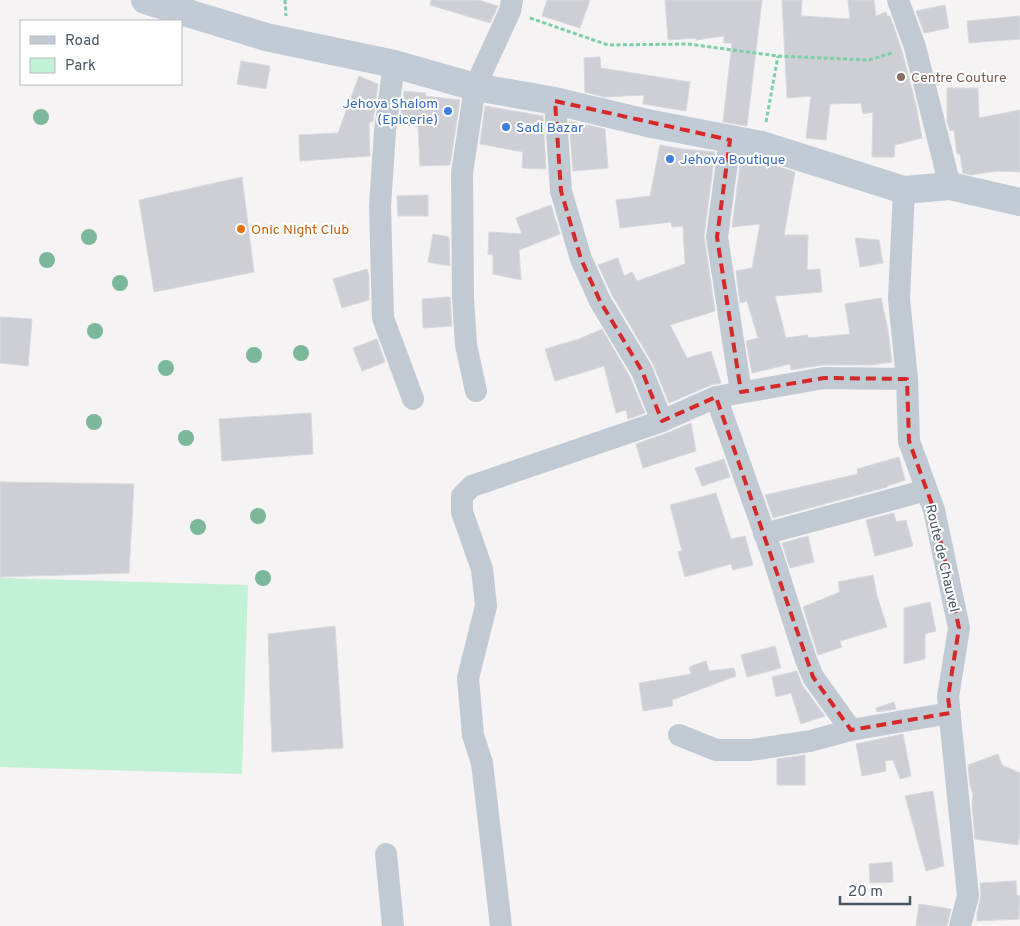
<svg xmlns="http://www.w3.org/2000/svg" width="1020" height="926" font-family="Overpass,sans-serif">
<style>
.green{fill:#c3f1d5}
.building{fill:#cdcfd5;stroke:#d7d9de}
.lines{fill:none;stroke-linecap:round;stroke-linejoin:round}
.path{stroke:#7ad0a6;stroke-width:3;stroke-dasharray:4 2.5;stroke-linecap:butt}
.street{stroke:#c1cad2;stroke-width:22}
.secondary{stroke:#c1cbd6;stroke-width:28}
.tree{fill:#7bb799}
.marked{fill:none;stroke:#d62828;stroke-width:4;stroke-dasharray:10 6;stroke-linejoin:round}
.education-dot{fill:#8d6e63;stroke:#fff;stroke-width:2}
.shop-dot{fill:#3f7fe0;stroke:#fff;stroke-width:2}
.food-dot{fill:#e8710a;stroke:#fff;stroke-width:2}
.labels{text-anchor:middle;stroke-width:4;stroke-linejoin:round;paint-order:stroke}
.education-label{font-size:14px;fill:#785e54;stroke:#fff;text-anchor:start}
.shop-label{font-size:14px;fill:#366cbe;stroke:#fff;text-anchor:start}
.food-label{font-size:14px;fill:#c56008;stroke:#fff;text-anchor:start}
.street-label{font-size:14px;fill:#4a5661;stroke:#fff}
</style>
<rect width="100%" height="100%" fill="#f5f3f3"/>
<path class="green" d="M 0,578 L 248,585 L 242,774 L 0,767 Z"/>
<path class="building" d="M 431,0 L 478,0 L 498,6 L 490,23 L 430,5 Z
M 547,0 L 590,0 L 580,28 L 542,16 Z
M 665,0 L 762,0 L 747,126 L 723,122 L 732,43 L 724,43 L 724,36 L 696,40 L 696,38 L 668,40 Z
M 782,0 L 802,0 L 801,16 L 850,19 L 848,0 L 874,0 L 876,16 L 886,12 L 887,16 L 890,16 L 902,51 L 916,105 L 922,138 L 895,145 L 894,157 L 872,157 L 873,112 L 863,114 L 861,103 L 830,104 L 826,140 L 806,138 L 811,96 L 787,98 Z
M 945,5 L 949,28 L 924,33 L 916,11 Z
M 1020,16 L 1020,39 L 969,43 L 967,21 Z
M 600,57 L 601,68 L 690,82 L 686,111 L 643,104 L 644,95 L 604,97 L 585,92 L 584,58 Z
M 241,61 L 270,66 L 266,89 L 237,84 Z
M 359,76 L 378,84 L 373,122 L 369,122 L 370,156 L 300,161 L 299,135 L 338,133 Z
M 947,88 L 978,88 L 979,118 L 1020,110 L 1020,172 L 997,171 L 971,175 L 963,173 L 960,154 L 957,154 L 954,130 L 950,131 L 947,122 Z
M 404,91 L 426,93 L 425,96 L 460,100 L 450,165 L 420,166 L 418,126 L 399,125 Z
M 485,106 L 543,116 L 546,169 L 522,168 L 523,152 L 480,144 Z
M 569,121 L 605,129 L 608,168 L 573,171 Z
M 660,145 L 683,149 L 715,152 L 704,236 L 715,311 L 670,325 L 687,358 L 711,351 L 721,383 L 711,385 L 669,403 L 653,364 L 612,295 L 598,265 L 618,258 L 624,276 L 632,272 L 637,281 L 685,264 L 683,226 L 672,227 L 671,222 L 620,228 L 616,200 L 650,196 Z
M 741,157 L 758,160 L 795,172 L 784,235 L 808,235 L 807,270 L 820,269 L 822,292 L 775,296 L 786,338 L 808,335 L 808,338 L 850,334 L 845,304 L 881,298 L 888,330 L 892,362 L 871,365 L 822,365 L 791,370 L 790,364 L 752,373 L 746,341 L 758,338 L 747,301 L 740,303 L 736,271 L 752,268 L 760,224 L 732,227 Z
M 242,177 L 254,272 L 154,292 L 139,200 Z
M 428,195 L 428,216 L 398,216 L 397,196 Z
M 551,205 L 560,234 L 519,250 L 521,280 L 493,274 L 493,255 L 488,254 L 489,232 L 522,234 L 516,218 Z
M 433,234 L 449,237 L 450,266 L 428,262 Z
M 855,238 L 879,240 L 883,263 L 860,267 Z
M 367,269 L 369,276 L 369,300 L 342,308 L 333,279 Z
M 450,297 L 452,326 L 423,328 L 422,299 Z
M 0,317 L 32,319 L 28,366 L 0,363 Z
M 602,329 L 630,377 L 645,413 L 628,419 L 626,410 L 616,413 L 604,366 L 555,381 L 545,349 L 579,339 Z
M 377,339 L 385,362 L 362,371 L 353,348 Z
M 311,413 L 313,454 L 222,461 L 219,419 Z
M 691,423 L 696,451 L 643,468 L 636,444 L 667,433 Z
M 899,457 L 905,480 L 887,486 L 887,487 L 773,518 L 765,495 L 858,474 L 857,469 Z
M 724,459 L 730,477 L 702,486 L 695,468 Z
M 0,482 L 134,484 L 129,573 L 0,577 Z
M 716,493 L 731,539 L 745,536 L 753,565 L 733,570 L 731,564 L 685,577 L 678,552 L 682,551 L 670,505 Z
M 894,513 L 896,522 L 906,520 L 913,546 L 875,556 L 866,520 Z
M 808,536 L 814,562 L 790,568 L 782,543 Z
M 873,575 L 877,596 L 887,627 L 840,641 L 842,647 L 818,655 L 803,607 L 840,592 L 838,582 Z
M 930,602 L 936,631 L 925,634 L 925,659 L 904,664 L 904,608 Z
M 335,626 L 343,748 L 272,752 L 268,634 Z
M 775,646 L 781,668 L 747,677 L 741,655 Z
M 706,661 L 709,671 L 734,668 L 736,676 L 672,700 L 673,706 L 643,711 L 639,683 L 691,674 L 689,667 Z
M 797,671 L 802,685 L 825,716 L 801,724 L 791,693 L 776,697 L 772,677 Z
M 894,702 L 896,709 L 877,712 L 876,708 Z
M 903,734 L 911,776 L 900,779 L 893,760 L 885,761 L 886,771 L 862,776 L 856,744 Z
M 998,754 L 1002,765 L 1020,773 L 1020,834 L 1018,845 L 975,839 L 972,804 L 973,794 L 970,786 L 968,765 Z
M 805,755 L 805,785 L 777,785 L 777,759 Z
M 933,791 L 944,866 L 926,871 L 905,796 Z
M 892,862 L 893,882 L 870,883 L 869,864 Z
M 1016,881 L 1017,896 L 1020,895 L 1019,919 L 977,921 L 977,914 L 981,895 L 980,883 Z
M 919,904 L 951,909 L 947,926 L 916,926 Z"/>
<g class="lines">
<path class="path" d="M 285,0 L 286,16
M 530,18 L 608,45 L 688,44 L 778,56 L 869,60 L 892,53
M 766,122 L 778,56"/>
<path class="street" d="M 898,0 L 915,47 L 950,186
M 394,64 L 385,131 L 380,206 L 383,318 L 413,399
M 555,101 L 561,191 L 581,259 L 600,301 L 642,371 L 662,421
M 730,140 L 717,237 L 741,392
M 904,190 L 899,299 L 907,379 L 909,441 L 934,510 L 959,628 L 948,697 L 968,896 L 960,926
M 476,391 L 466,345 L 463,298 L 462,173 L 475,87 L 510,11 L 512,0
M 716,397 L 773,557 L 805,657 L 813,677 L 851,730
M 764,534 L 927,490
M 679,735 L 716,750 L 751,750 L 810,741 L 851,730 L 950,713
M 386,854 L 393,926
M 501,926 L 482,763 L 473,735 L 468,678 L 486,606 L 482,569 L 462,512 L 462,496 L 472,486 L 662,421 L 716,397 L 824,378 L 907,379"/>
<path class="secondary" d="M 145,0 L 266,37 L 394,64 L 475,87 L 555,101 L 647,123 L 762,145 L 904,190 L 950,186 L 1020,202"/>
</g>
<g class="tree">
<circle cx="41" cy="117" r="8"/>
<circle cx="89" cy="237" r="8"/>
<circle cx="47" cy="260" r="8"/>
<circle cx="120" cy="283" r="8"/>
<circle cx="95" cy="331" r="8"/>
<circle cx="301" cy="353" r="8"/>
<circle cx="254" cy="355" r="8"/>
<circle cx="166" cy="368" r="8"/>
<circle cx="94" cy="422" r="8"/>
<circle cx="186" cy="438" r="8"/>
<circle cx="258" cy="516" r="8"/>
<circle cx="198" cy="527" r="8"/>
<circle cx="263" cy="578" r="8"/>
</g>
<path class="marked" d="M 555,101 L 730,140 L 717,237 L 741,392 L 824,378 L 907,379 L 909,441 L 934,510 L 959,628 L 948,697 L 950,713 L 851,730 L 813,677 L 716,397 L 662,421 L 642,371 L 600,301 L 581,259 L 561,191 Z"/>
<circle class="education-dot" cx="901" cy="77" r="5"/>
<g class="shop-dot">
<circle cx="448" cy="111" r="5"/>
<circle cx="506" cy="127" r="5"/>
<circle cx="670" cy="159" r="5"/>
</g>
<circle class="food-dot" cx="241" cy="229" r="5"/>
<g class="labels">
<g class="education-label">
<text x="911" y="82">Centre Couture</text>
</g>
<g class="shop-label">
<text x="438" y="108" text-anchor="end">Jehova Shalom<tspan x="438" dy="16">(Epicerie)</tspan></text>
<text x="516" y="132">Sadi Bazar</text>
<text x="680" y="164">Jehova Boutique</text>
</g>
<g class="food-label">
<text x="251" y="234">Onic Night Club</text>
</g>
<g class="street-label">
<text transform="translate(943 558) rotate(77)" y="5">Route de Chauvel</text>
</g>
</g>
<rect x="20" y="20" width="162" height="65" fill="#ffffff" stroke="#b7bbc0"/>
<rect x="30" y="36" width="25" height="8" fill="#c1cbd6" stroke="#b7bbc0"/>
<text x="65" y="45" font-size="15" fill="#4a5661">Road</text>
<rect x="30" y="58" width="25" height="15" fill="#c3f1d5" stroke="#b7bbc0"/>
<text x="65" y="70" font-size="15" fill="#4a5661">Park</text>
<path d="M840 896v8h70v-8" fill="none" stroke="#4a5661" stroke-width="2.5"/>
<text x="848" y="896" font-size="15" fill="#4a5661" stroke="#ffffff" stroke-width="4" paint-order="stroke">20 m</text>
</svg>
